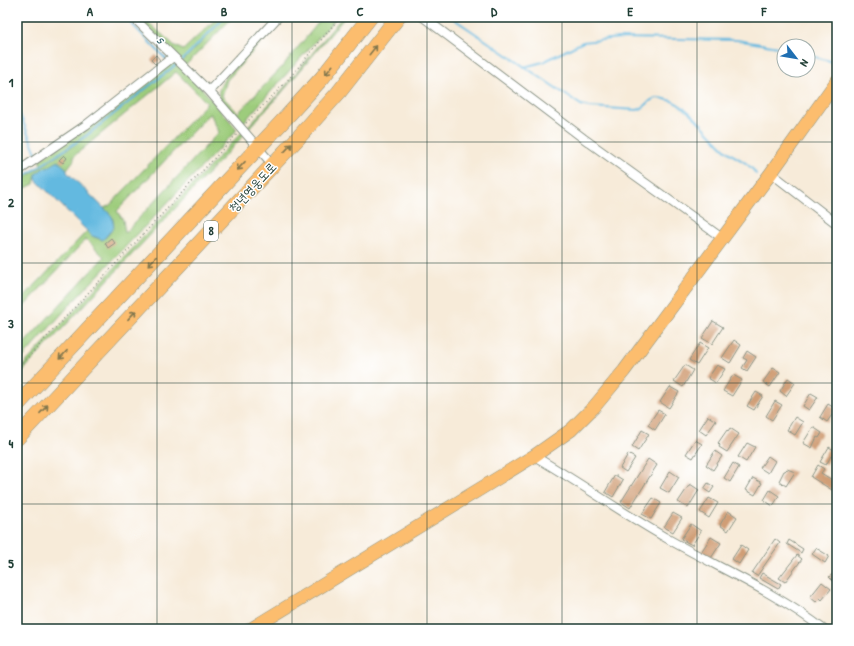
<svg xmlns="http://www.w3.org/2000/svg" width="854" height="646" font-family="'Patrick Hand','Poor Story',sans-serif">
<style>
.green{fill:#9dcc7b;stroke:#5e8458;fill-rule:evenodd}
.water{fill:#63b9e0;stroke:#417b8a}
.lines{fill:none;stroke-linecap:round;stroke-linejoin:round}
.stream{stroke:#63b9e0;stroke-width:2}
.building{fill:#d09e76}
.minor-casing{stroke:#8b9486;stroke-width:10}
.primary-casing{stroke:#8b9486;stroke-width:14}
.motorway-casing{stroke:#8b9486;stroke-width:16}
.path{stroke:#8b9486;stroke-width:1.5;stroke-dasharray:1 3;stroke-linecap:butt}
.minor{stroke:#fff;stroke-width:8}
.primary{stroke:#fcbd6e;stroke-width:13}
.motorway{stroke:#fcbd6e;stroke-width:15}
.oneway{stroke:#82774e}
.grid{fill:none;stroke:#1f3d34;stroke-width:1;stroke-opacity:0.55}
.labels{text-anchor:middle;stroke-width:3;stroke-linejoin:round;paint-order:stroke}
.shield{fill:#fff;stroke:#627771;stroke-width:1}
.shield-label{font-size:12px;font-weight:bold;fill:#1f3d34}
.street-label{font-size:13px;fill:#1f3d34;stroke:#fff}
.water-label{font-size:14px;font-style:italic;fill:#336268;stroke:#fff}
.neatline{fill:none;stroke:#1f3d34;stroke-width:1.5}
.grid-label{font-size:13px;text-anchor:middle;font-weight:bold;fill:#1f3d34}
</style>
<rect width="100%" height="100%" fill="#fff"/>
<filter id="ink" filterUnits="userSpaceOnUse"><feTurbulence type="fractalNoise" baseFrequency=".025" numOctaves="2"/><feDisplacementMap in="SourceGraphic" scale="8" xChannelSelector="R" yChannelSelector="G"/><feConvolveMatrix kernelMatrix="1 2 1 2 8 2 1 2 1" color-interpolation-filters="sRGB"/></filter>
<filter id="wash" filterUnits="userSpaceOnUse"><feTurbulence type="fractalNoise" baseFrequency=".012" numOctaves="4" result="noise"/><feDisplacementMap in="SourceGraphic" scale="16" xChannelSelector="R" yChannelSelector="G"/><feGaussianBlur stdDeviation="0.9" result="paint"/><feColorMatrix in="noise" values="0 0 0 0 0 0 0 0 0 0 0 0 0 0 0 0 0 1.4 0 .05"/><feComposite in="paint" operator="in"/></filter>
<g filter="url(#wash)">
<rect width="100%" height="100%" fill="#f7ebd9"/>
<path class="green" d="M 136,17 L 142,17 L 175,46 L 183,50 L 218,17 L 224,17 L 181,61 Z
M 226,17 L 233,17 L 186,65 L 182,62 Z
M 280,17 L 284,17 L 227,80 L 222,96 L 238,113 L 281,68 L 323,17 L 337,17 L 244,122 L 240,121 L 219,98 C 217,91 221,85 224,79 Z
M 342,17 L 345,17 L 279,96 L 248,129 L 247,127 L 278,95 Z
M 174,61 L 177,63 L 84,136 L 41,165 L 39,160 Z
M 178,64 L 205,92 L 236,128 L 236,131 L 68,307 L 17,364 L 17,351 L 104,257 L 86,239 L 17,314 L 17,304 L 87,231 L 92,236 L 103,240 C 116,228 118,221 104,208 L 110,205 L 207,103 L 176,72 L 74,156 L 74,160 L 67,169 L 58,162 L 36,174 L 34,184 L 17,192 L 17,183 L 86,137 ZM 210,113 L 219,132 L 125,233 L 123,220 L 117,211 Z
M 241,133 L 244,135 L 232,148 L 17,377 L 17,372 Z"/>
<path class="water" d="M 58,161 L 67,169 L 67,172 L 112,216 L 114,227 L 103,240 L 92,236 L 36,180 L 36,174 L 45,167 L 47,168 Z"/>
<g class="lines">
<path class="stream" d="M 125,17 L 166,59
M 451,17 L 581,105 L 589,107 L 637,110 C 647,108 649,98 657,98 C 687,98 707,135 727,151 C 737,159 750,163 756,174
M 808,55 L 837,63
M 182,60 L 225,17
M 524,67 L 543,62 L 583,42 L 619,38 L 737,40 L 784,48
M 17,108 L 37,155
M 17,181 L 86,136 L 178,63"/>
</g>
<g id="blocks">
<path class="building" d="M 156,55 L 160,60 L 155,64 L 151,60 Z
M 64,155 L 67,158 L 63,163 L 59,160 Z
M 111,238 L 115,243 L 108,248 L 105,243 Z
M 713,321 L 723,327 L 712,344 L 702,338 Z
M 734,340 L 741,345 L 730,363 L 722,358 Z
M 700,343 L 708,348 L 697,365 L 689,360 Z
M 747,351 L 756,357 L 747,371 L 742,368 L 747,360 L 743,358 Z
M 685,365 L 693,370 L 683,387 L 674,381 Z
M 717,365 L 725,369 L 716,383 L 708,378 Z
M 773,368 L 780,372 L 770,387 L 763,382 Z
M 733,375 L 742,380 L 732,396 L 723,391 Z
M 788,378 L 795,383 L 786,396 L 780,391 Z
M 670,387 L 679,392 L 669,408 L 660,402 Z
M 756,392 L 763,396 L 754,410 L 747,406 Z
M 811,393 L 818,397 L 809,410 L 803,406 Z
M 775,401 L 782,405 L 772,420 L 766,416 Z
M 828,404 L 836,409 L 827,422 L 820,417 Z
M 658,410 L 665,414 L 655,430 L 648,425 Z
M 708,416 L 716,421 L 706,435 L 699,430 Z
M 795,417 L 803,422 L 795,435 L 787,430 Z
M 813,427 L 822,433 L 819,438 L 817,437 L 812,448 L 803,443 Z
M 730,428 L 739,434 L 727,452 L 719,447 L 720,445 L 718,443 L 727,430 L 728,431 Z
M 642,430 L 649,434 L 638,451 L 632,447 Z
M 695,440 L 702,444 L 693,458 L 686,454 Z
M 747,443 L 755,447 L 746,462 L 738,457 Z
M 829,447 L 837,452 L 837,460 L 831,456 L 826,465 L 820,462 Z
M 715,451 L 722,456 L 713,470 L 706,465 Z
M 628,454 L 635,458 L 626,472 L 620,468 Z
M 768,456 L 775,461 L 768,473 L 760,468 Z
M 648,459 L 657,465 L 630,508 L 621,502 Z
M 733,463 L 739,467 L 730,482 L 724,478 Z
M 818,465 L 824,469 L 821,473 L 837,483 L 837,493 L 811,477 Z
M 787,469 L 795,472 L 786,486 L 779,481 L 784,471 L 785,471 Z
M 670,471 L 679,477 L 669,493 L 660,488 Z
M 615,475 L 623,480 L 613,497 L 605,492 Z
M 753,478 L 762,483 L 755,495 L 746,490 Z
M 708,483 L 714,487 L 710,493 L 704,489 Z
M 690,484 L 699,490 L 688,508 L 678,502 Z
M 770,490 L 779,496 L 773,506 L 764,500 Z
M 653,498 L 661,503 L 651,519 L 642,514 Z
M 709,498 L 718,503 L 709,518 L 700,512 Z
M 728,511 L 737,517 L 728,531 L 720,525 Z
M 673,513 L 682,518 L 673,532 L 664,527 Z
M 691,524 L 701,531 L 692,545 L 681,539 Z
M 711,537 L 721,543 L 711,558 L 701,552 Z
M 775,539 L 780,543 L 757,576 L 752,573 Z
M 789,540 L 803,549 L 801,553 L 787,544 Z
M 741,545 L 748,550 L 739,564 L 732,559 Z
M 816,548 L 829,556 L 825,563 L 812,554 Z
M 797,555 L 802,559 L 785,582 L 779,578 Z
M 762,573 L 781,584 L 778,589 L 759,578 Z
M 834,573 L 837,576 L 837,585 L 829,577 Z
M 822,582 L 831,589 L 822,600 L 820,598 L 816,602 L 810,597 Z"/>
</g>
</g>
<g filter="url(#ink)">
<use href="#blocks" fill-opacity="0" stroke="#8b9486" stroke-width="1"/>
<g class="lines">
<defs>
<path id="minor" d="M 133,17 L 209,91 L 273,165
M 423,17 L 583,138 L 722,238
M 209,91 L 278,17
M 17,172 L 86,125 L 173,57
M 771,173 L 837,224
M 534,456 C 579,482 622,513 668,539 C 717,567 779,594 823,629"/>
<path id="primary" d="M 251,629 L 534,456 L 571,430 L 594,407 L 624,371 L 771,173 L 837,81"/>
<path id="motorway" d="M 17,405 L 281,123 L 322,78 L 370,17
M 17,438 L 298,138 L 339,92 L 398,17"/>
</defs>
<use href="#minor" class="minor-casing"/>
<use href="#primary" class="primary-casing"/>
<use href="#motorway" class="motorway-casing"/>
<path class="path" d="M 246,123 L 287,81 L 340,17
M 17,369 L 237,134"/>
<use href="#minor" class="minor"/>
<use href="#primary" class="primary"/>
<use href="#motorway" class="motorway"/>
</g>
<defs><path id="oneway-shaft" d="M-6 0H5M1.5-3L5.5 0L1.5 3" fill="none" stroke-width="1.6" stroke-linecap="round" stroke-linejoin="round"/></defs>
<g class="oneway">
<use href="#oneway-shaft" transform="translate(373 50) rotate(-51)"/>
<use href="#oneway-shaft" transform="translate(329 70) rotate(129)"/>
<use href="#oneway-shaft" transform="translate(288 148) rotate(-47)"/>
<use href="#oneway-shaft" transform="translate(241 166) rotate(133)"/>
<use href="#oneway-shaft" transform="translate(152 261) rotate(133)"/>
<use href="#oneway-shaft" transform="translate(132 315) rotate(-47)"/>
<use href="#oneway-shaft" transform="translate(63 355) rotate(133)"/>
<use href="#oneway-shaft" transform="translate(44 409) rotate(-47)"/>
</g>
</g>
<path class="grid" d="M 157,17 L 157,629M 292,17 L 292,629M 427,17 L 427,629M 562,17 L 562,629M 697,17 L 697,629M 17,142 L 837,142M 17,263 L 837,263M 17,383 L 837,383M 17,504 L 837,504"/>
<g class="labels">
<rect class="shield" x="204" y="221" width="14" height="20" rx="3"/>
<g class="shield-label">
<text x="211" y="235">8</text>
</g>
<g class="street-label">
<text transform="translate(252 187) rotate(-47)" y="5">청년영웅도로</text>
</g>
<g class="water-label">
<text transform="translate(161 39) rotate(45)" y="5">s</text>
</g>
</g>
<rect width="854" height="646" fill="none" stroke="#fff" stroke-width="44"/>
<g transform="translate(796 58) rotate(121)"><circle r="19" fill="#ffffff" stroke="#a5b1ae"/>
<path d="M0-3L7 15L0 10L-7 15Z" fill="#1f6fb2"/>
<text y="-6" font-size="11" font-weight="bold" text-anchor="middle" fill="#1f3d34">N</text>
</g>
<rect x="22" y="22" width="810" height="602" class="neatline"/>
<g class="grid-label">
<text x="90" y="16">A</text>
<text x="224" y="16">B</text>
<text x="360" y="16">C</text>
<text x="494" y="16">D</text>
<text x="630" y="16">E</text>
<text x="764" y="16">F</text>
<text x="11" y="87">1</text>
<text x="11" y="207">2</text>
<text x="11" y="328">3</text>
<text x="11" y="448">4</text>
<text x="11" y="568">5</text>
</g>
</svg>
